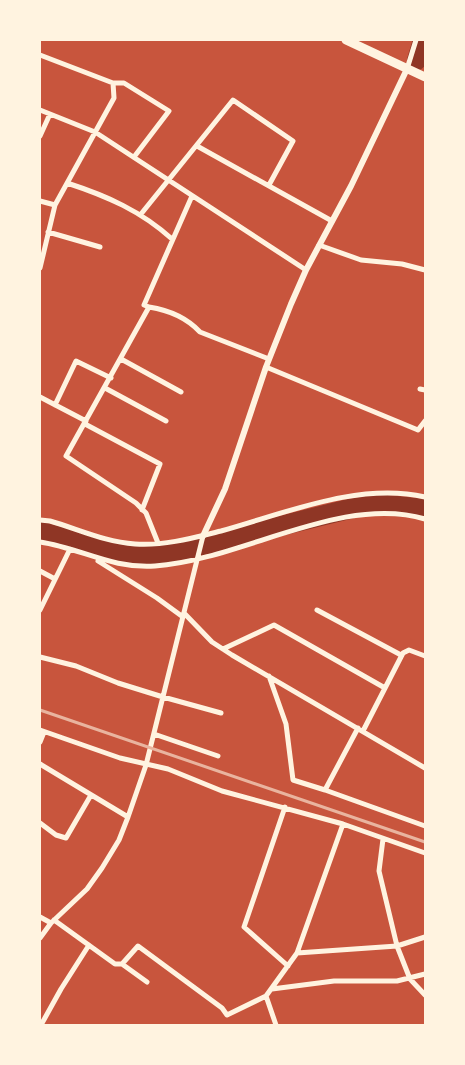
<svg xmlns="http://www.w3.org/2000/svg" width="465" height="1065" font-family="'Asap Condensed',sans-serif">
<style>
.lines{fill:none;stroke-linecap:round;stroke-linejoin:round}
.river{stroke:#8f3625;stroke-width:20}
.minor{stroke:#fff3e0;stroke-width:5}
.tertiary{stroke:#fff3e0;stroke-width:6}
.trunk{stroke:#fff3e0;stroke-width:9}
.rail{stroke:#e9b49f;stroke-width:3}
</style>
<rect width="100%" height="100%" fill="#c8553d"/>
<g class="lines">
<path class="river" d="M 417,60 L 423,40
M 40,531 L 125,555 L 159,556 L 353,508 L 378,504 L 425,509"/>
<path class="minor" d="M 40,55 L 113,83 L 114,98 L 55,205 L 40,268
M 407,69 L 416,40
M 113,83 L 124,83 L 169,111 L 134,157
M 40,110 L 95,132 L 306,270
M 40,136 L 50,114
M 197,146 L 332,221
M 67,183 C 107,196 141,211 172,239
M 40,201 L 55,205
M 141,214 L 233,100 L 293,141 L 269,185
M 48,232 L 100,247
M 319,245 L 361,260 L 402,264 L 425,270
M 149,307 C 168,310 187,318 200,332 L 269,359
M 121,359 L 181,392
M 266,367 L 418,430 L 425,421
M 105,388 L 166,421
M 420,389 L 425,390
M 40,397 L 86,421
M 55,405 L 76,361 L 111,378
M 85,424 L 160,464 L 142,510
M 40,520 L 50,521 C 78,529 105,542 135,544 C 164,546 193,538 221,531 C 286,513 358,482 425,497
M 40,542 C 81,548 111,569 155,566 C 241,560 342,494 425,519
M 158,543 L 146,513 L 136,503 L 66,456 L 149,307 L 144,305 L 192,196
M 98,561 L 157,598 L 183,617
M 40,571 L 55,579
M 40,610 L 70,549
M 317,610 L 401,655
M 184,613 L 212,642 L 232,655 L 425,768
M 223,649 L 274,625 L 385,688
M 40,657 L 76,666 L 118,683 L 163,697 L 221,713
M 269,676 L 286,724 L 293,780 L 325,790 L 358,728
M 40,730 L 120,758 L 168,769 L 222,791 L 343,824 L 425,853
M 363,731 L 403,653 L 409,650 L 425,656
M 154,734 L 218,756
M 40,742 L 44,732
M 40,764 L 128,817
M 325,790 L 425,826
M 285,807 L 244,927 L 288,966
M 40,823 L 56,835 L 66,838 L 91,795
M 383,839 L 379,871 L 397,946 L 410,979 L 425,995
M 40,917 L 51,923
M 54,920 L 115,964 L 122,964 L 138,946 L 222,1008 L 227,1015 L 266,996
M 40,938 L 51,923 L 87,889 L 102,868 L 119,840 L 128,817 L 146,765 L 203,536
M 297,953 L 397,946 L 425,937
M 122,964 L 147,982
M 272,989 L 334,981 L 397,981 L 425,974
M 41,1025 L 61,989 L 89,945
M 276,1025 L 266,996 L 297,953 L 343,824"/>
<path class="tertiary" d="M 203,536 L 225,489 L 266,367 L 291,304 L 306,270 L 351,186 L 407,69"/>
<path class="trunk" d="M 346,40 L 425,77"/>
<path class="rail" d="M 40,710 L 425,842"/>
</g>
<rect width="465" height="1065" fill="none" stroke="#fff3e0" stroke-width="82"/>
</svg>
